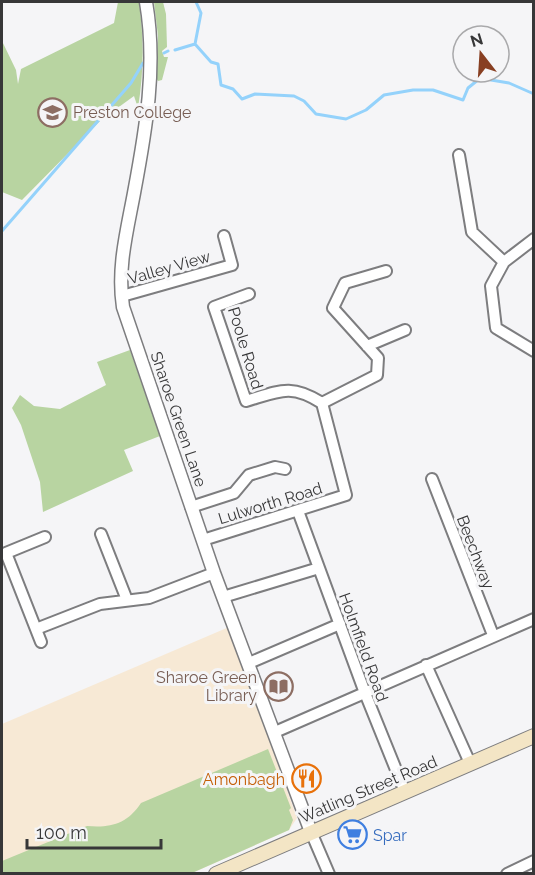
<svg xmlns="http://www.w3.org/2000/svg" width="535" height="875" font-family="Raleway,sans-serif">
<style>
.commercial{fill:#f7e9d5}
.green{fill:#b8d4a1}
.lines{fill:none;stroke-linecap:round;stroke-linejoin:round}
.stream{stroke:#94d2fb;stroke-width:3}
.minor-casing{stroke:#7d7d7f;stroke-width:14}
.tertiary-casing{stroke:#7d7d7f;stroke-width:15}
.secondary-casing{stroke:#7d7d7f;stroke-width:16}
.minor{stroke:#fff;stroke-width:10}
.tertiary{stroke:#fff;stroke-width:12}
.secondary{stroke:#f3e5c5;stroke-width:14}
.labels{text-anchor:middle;stroke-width:6;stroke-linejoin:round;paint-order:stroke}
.education-label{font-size:16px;fill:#785e54;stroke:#f5f5f7;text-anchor:start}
.street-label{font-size:16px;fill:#373738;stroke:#f5f5f7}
.food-label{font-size:16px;fill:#c56008;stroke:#f5f5f7;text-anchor:end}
.shop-label{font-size:16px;fill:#366cbe;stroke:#f5f5f7;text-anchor:start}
</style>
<rect width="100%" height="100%" fill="#f5f5f7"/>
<path class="commercial" d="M 229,627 L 297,818 L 289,830 L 192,873 L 2,873 L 2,724 Z"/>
<path class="green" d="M 118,2 L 139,2 C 144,38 144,71 138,108 L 134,96 L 101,120 L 22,200 L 2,192 L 2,41 L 16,70 L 18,84 L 21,69 L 114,23 Z
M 154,2 L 163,2 L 166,14 L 167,47 L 162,51 L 164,57 L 168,57 L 162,80 L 158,81 L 156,78 L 158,36 Z
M 130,350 L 160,436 L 124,450 L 133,471 L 43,512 L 40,482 L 21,425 L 12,408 L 20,395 L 34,406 L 60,409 L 106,385 L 97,362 Z
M 268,749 L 291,808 L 289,810 L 293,820 L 289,830 L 192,873 L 2,873 L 2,861 L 87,826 C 111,828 127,824 141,803 Z"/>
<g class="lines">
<path class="stream" d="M 195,44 L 211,62 L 218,64 L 221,85 L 233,89 L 242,99 L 255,94 L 294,96 L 304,101 L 316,114 L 346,119 L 366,110 L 384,95 L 413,90 L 433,90 L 463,100 L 468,88 L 484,75 L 491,80 L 509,83 L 534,94
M 175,50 L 195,44 L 201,13 L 196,2
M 164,53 L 168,51
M 2,231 L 131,83 L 143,63"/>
<defs>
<path id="minor" d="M 459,155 L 472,232 L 504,262 L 534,239
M 504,262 L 491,286 L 496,328 L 534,351
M 122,296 L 232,265 L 224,236
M 367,346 L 405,330
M 322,403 L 377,375 L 378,358 L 333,308 L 345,283 L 386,271
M 432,479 L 493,635
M 191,507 L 234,493 L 249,475 L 275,467 L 285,469
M 298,511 L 365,693 L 405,792
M 101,534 L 127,600
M 203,540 L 346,495 L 322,403 C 291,383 279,391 246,401 L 214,307 L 249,294
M 223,597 L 319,568
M 36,629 L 100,604 L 149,598 L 214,573
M 41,642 L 6,553 L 45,537
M 249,663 L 340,624
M 426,665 L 470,763
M 275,732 L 534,619
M 311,832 L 329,874
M 507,874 L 534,861"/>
<path id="tertiary" d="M 146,2 C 157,66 146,129 134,193 C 127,231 117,268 123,307 L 214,573 L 311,832"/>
<path id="secondary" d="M 216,874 L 534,736"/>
</defs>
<use href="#minor" class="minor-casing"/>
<use href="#tertiary" class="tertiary-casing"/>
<use href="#secondary" class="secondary-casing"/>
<use href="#minor" class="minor"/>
<use href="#tertiary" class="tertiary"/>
<use href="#secondary" class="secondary"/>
</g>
<defs>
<symbol id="university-ring" viewBox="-11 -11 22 22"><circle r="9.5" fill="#f5f5f7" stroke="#8d6e63" stroke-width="1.5"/><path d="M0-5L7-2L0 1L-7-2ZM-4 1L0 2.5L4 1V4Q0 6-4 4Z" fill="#8d6e63"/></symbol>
<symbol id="library-ring" viewBox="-11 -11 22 22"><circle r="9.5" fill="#f5f5f7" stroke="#8d6e63" stroke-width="1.5"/><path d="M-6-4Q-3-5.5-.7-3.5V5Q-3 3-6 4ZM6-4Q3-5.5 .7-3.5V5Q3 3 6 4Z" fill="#8d6e63"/></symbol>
<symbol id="restaurant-ring" viewBox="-11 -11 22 22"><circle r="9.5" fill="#f5f5f7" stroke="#e8710a" stroke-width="1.5"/><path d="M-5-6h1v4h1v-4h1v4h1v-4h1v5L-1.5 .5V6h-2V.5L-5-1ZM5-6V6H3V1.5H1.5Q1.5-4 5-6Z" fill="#e8710a"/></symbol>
<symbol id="supermarket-ring" viewBox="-11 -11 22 22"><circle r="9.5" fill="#f5f5f7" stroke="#3f7fe0" stroke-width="1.5"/><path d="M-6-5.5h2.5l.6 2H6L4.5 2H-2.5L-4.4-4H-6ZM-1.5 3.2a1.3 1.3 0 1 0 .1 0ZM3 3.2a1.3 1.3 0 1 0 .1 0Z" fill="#3f7fe0"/></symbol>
</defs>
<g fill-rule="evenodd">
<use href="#university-ring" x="36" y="96" width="33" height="33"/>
<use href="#library-ring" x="262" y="670" width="33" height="33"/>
<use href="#restaurant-ring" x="290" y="762" width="33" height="33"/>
<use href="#supermarket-ring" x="336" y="818" width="33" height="33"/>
</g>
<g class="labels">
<g class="education-label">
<text x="73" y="118">Preston College</text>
<text x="257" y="683" text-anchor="end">Sharoe Green<tspan x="257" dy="18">Library</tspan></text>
</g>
<g class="street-label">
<text transform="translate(169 267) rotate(-16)" y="6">Valley View</text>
<text transform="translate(246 348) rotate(73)" y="6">Poole Road</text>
<text transform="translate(179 419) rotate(71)" y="6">Sharoe Green Lane</text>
<text transform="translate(270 503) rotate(-17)" y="6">Lulworth Road</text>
<text transform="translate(476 552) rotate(69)" y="6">Beechway</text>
<text transform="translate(364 647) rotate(70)" y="6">Holmfield Road</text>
<text transform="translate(368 789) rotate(-23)" y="6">Watling Street Road</text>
</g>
<g class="food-label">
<text x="285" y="785">Amonbagh</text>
</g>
<g class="shop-label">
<text x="373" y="841">Spar</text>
</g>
</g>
<rect width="535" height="875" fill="none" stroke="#373738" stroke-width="6"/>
<g transform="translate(481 54) rotate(343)"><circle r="28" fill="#f5f5f7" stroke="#a9a9ab" stroke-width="1.5"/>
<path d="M0-4.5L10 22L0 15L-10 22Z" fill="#883f22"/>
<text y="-9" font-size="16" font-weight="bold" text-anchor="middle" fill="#373738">N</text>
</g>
<path d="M27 839v9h134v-9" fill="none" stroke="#373738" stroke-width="3"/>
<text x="36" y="839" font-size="18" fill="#373738" stroke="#f5f5f7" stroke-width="4.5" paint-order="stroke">100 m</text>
</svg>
